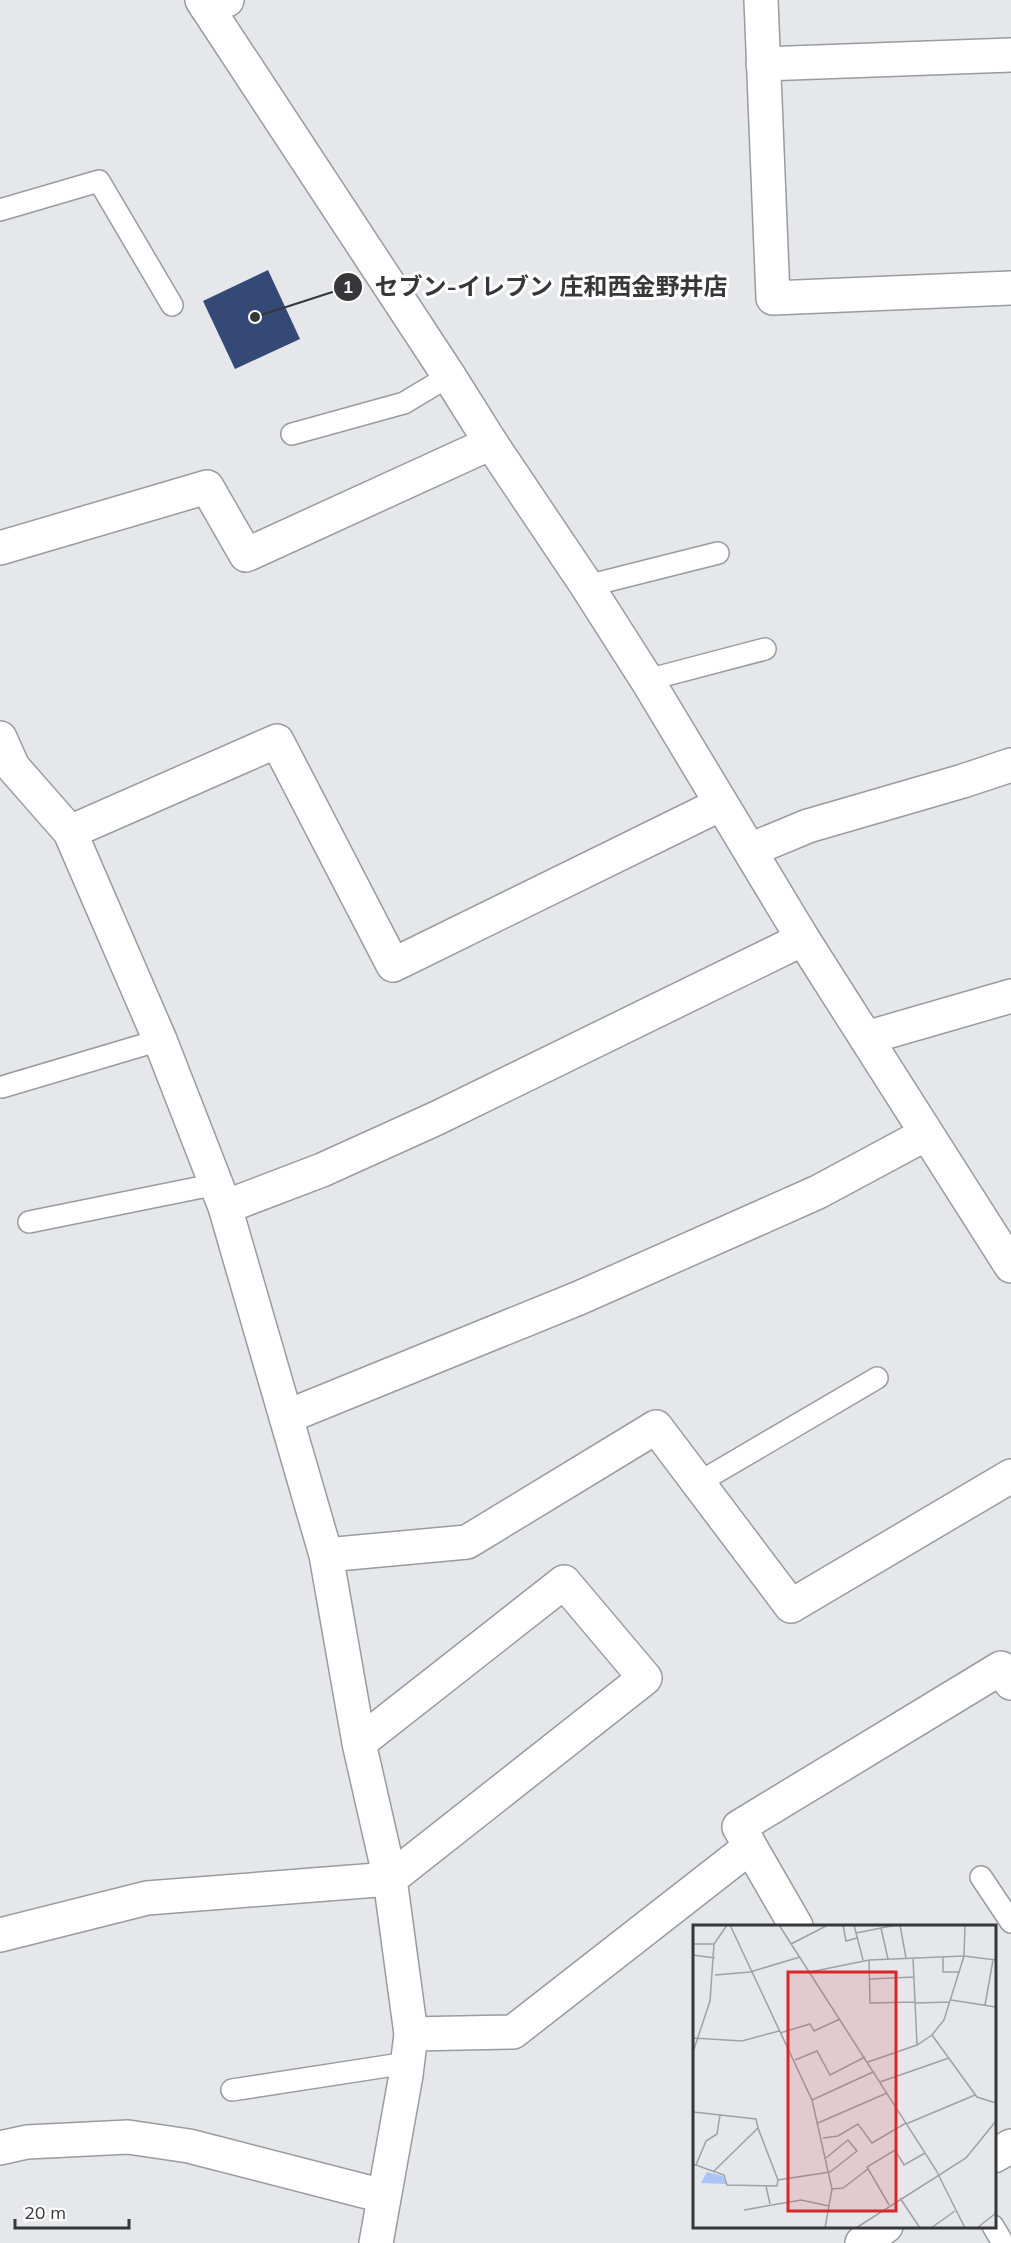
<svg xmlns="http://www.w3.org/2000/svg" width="1011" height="2243" font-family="Mulish,'Noto Sans JP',sans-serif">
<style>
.building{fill:#354977}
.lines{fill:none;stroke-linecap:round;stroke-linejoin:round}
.service-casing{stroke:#999b9e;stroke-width:24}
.minor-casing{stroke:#999b9e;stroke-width:36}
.tertiary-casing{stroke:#999b9e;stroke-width:36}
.service{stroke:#fff;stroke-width:21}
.minor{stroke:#fff;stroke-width:33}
.tertiary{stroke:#fff;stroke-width:33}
.inset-road{fill:none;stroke:#9fa1a4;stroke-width:1.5}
.view{fill:#d62828;fill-opacity:0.15;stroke:#d62828;stroke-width:3}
.inset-edge{fill:none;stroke:#373739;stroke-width:3}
.leader{fill:none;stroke:#373739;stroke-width:2}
.callout-dot{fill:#373739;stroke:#fff;stroke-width:2}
.mark-label{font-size:18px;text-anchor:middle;font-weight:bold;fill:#fff}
.callout-label{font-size:24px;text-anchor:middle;font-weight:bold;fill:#373739;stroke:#fff;stroke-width:6;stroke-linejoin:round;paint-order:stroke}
</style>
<rect width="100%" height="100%" fill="#e5e7eb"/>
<path class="building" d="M 268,270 L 300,339 L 235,369 L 203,301 Z"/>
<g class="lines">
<defs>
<path id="service" d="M 0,210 L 99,181 L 172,305
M 292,434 L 404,403 L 449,376
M 587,586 L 718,553
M 647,680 L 765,649
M 2,1087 L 160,1040
M 29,1222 L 217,1184
M 698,1483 L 877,1378
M 981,1877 L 1011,1922
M 232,2090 L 407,2063
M 993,2226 L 1003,2243"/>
<path id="minor" d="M 761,0 L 773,298 L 1011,288
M 206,6 L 227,0
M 763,64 L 1011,55
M 0,548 L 207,487 L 246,555 L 491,443
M 0,738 L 13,767 L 70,832 L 160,1040 L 225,1207 L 326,1555 L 359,1743 L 390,1879 L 411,2034 L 406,2075 L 376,2243
M 70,832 L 277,741 L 393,965 L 721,804
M 750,850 L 808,826 L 963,781 L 1011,765
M 866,1038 L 1011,996
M 225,1207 L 322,1170 L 437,1118 L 803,939
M 286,1417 L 579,1298 L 818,1192 L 926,1134
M 326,1555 L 467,1542 L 656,1427 L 791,1606 L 1011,1476
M 796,1926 L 739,1827 L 1001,1668 L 1011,1683
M 0,1935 L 147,1898 L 390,1879 L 645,1678 L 564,1582 L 359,1743
M 411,2034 L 513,2032 L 750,1847
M 0,2148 L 27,2142 L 128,2137 L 189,2146 L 383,2196"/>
<path id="tertiary" d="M 202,0 L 449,376 L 491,443 L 587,586 L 647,680 L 803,939 L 1011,1266
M 994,2156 L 1011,2146
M 862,2243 L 886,2226"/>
</defs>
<use href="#service" class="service-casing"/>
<use href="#minor" class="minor-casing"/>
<use href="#tertiary" class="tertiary-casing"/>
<use href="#service" class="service"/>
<use href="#minor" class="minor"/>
<use href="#tertiary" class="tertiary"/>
</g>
<g transform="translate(693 1925)">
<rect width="303" height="303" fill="#e5e7eb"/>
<path d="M 14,247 L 30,251 L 33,259 L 8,258 Z" fill="#aac3f9"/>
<path class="inset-road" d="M 37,0 L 119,175 L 139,264 L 132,303M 86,0 L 243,245 L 272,303M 150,0 L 153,16 L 164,13M 161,0 L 170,35M 207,0 L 213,33M 188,3 L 195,34M 163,8 L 203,0M 0,19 L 21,19M 98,19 L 135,0M 0,30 L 22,33M 250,32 L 250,47 L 267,47M 220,33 L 224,120M 176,35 L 177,78 L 222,77M 117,47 L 176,35 L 271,31 L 303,35M 22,50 L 57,47 L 107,32M 176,54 L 221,52M 258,75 L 303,82M 222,78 L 257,77M 292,80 L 300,35M 87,108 L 117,99 L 121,106 L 147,94M 239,110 L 284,172 L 303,178M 0,113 L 49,116 L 86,106M 0,127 L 17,76 L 21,19 L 34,0M 102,135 L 124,126 L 137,150 L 172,132M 175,137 L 224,120 L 239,110 L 251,95 L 271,31 L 272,0M 187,157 L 256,133M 119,175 L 180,147M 0,187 L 63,194 L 65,203 L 20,247M 125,198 L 194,168M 213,199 L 282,170M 65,203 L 85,255M 130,213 L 145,211 L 165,199 L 179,218 L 213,198M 0,239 L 31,250 L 34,260 L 84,261 L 85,255 L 137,247 L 164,226 L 155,215 L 133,233M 3,240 L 13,216 L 24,209 L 27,190M 73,261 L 77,279M 139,264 L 150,263 L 175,244M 207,273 L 227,303M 196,280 L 174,242 L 202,225 L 211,240 L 232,228M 51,285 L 108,275 L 136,281M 163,303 L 273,233 L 303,196M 238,303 L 262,286M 284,303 L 303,288"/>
<path class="view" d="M 95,47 L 203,47 L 203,286 L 95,286 Z"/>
<rect width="303" height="303" class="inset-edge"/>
</g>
<path class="leader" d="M255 317L348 287"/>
<g class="callout-dot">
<circle cx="255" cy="317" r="6"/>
<circle cx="348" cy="287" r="15"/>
</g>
<g class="mark-label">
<text x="348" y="293">1</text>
</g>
<g class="callout-label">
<text x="551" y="295">セブン-イレブン 庄和西金野井店</text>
</g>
<path d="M15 2219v9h114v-9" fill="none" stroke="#373739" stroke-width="3"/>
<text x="24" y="2219" font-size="18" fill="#373739" stroke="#ffffff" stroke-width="4.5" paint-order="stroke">20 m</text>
</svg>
